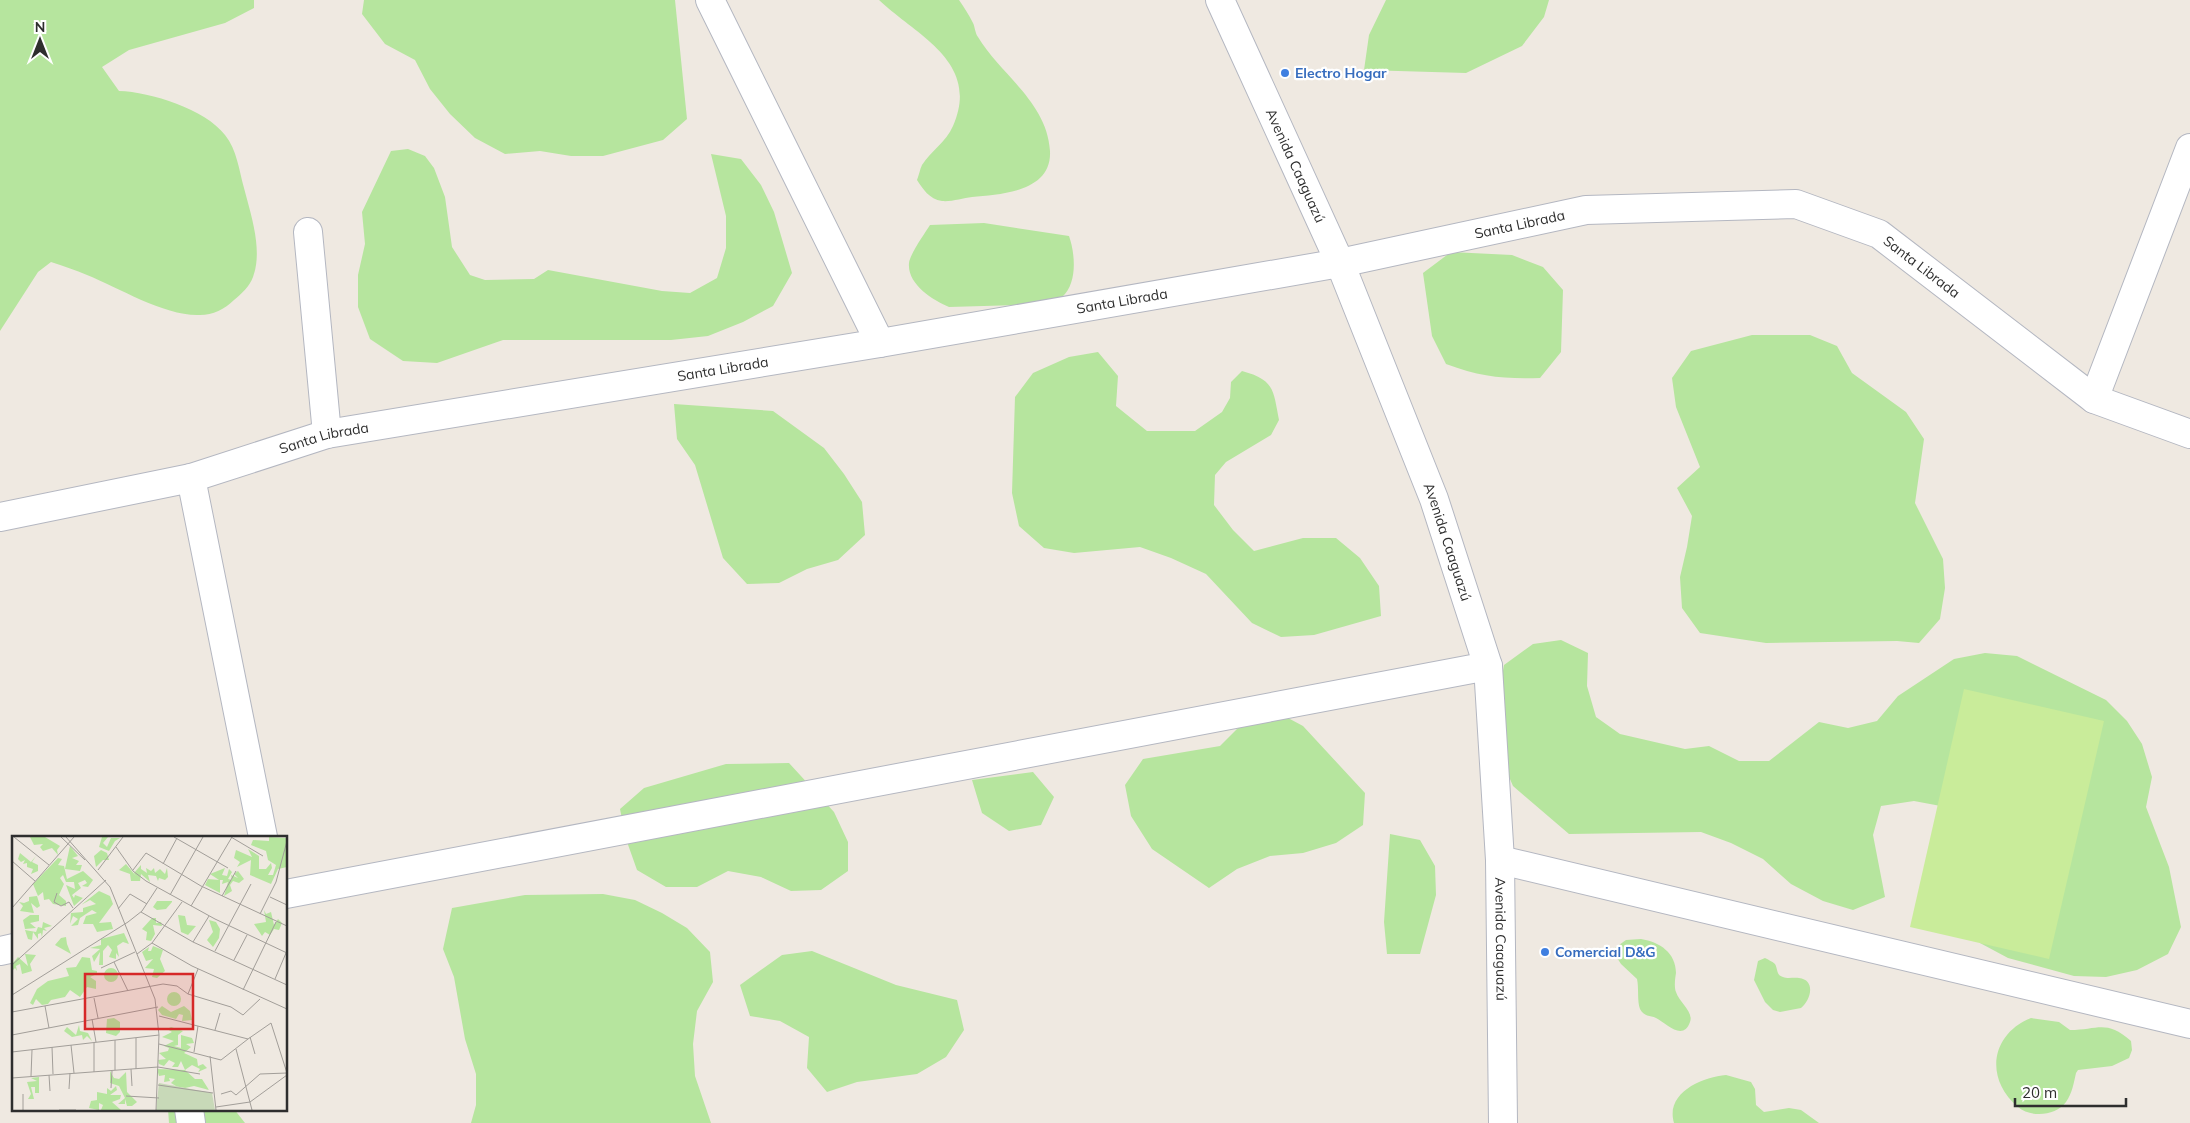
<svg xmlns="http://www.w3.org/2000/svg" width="2190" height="1123" font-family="Mulish,sans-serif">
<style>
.green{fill:#b6e59e}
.pitch{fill:#c9ec9a}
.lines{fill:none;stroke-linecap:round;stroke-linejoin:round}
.minor-casing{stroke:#b4b7c1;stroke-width:30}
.minor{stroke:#fff;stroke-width:28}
.shop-dot{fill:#3f7fe0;stroke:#fff;stroke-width:2}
.labels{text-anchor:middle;stroke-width:4.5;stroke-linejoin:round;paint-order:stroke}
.shop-label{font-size:14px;font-weight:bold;fill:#366cbe;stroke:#fff;text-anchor:start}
.street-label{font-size:14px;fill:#2e2e2e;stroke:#fff}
.inset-road{fill:none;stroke:#a29e99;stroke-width:1}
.view{fill:#d62828;fill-opacity:0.15;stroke:#d62828;stroke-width:2.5}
.inset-edge{fill:none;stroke:#2e2e2e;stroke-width:2.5}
</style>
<rect width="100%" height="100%" fill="#efe9e1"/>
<path class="green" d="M 0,0 L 254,0 L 254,8 L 225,23 L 129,50 L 102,67 L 119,91 C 151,92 205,109 225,135 C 237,150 239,170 244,188 C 251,215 263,250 253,277 C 250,286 241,294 234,300 C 224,310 211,316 197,315 C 163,315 119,288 87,275 C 76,270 63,266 51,262 L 38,272 L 0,331 Z
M 364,0 L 675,0 L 687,119 L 663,140 L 603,156 L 571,156 L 540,151 L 505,154 L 475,138 L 450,114 L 430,89 L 415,60 L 385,44 L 362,14 Z
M 879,0 L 959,0 C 964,7 969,15 973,23 C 975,27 975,33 978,37 C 1001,75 1047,102 1050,151 C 1052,192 1002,194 972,197 C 963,198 951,202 942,201 C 929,199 923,189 917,180 C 919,175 920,169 922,165 C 931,151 946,142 953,126 C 981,62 917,36 879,0 Z
M 1386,0 L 1549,0 L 1544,17 L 1522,46 L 1466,73 L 1364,70 L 1369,35 Z
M 408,149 L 425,156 L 434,168 L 445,197 L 452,247 L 470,275 L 485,280 L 534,279 L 548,270 L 662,291 L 690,293 L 717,278 L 726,248 L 726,216 L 711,154 L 741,159 L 761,185 L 774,212 L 792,273 L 773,306 L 743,322 L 708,336 L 671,340 L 503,340 L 437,363 L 403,361 L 370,339 L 358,307 L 358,275 L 365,244 L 362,212 L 391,151 Z
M 984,223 L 1069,236 C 1075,253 1078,283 1062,297 C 1058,300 1052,302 1047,304 L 949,307 C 932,300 907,284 909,263 C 910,254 925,233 930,225 Z
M 1451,252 L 1512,255 L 1543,267 L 1563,290 L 1561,352 L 1540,378 C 1503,379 1481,377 1446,364 L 1432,336 L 1423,273 Z
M 1752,335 L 1810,335 L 1837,346 L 1852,373 L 1906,412 L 1924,439 L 1915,503 L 1943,559 L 1945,588 L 1940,619 L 1919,643 L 1897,641 L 1766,643 L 1700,633 L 1682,608 L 1680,577 L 1687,547 L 1692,516 L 1677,488 L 1700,467 L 1676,407 L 1672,378 L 1691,351 Z
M 1098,352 L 1118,376 L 1116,406 L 1147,431 L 1195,431 L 1222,412 L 1230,398 L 1231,382 L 1242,371 C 1275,380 1273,390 1279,420 L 1271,435 L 1226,462 L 1215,475 L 1214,505 L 1233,530 L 1254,551 L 1303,538 L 1336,538 L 1360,558 L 1379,586 L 1381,616 L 1314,635 L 1281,637 L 1252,623 L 1206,574 L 1171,558 L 1140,547 L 1074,553 L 1044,548 L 1019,526 L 1012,493 L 1015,397 L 1033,373 L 1069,357 Z
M 674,404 L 773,411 L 824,448 L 844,474 L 862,502 L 865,535 L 838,560 L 807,569 L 779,583 L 747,584 L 723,558 L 695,465 L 677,439 Z
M 1561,640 L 1588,653 L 1587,686 L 1596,717 L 1620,734 L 1685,749 L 1709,746 L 1739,761 L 1769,761 L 1819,722 L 1848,728 L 1877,721 L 1898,696 L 1954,659 L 1985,653 L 2017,656 L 2106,700 L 2127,721 L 2142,744 L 2152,777 L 2146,807 L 2169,867 L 2181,927 L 2168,954 L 2137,970 L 2106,977 L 2074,976 L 2008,958 L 1980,943 L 1962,916 L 1978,813 L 1914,801 L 1881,806 L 1873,835 L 1885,897 L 1853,910 L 1823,901 L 1791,884 L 1763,859 L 1731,843 L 1701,832 L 1569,834 L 1513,786 L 1500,756 L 1493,726 L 1504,665 L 1533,644 Z
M 1275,711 L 1303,726 L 1365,793 L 1363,825 L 1336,843 L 1303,853 L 1270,856 L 1237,869 L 1209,888 L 1152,849 L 1131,816 L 1125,785 L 1143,759 L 1220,746 L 1244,722 Z
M 789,763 L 834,812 L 848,842 L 848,871 L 821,890 L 791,891 L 761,877 L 728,871 L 697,887 L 666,887 L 637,870 L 626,839 L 620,809 L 644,788 L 726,764 Z
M 1033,772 L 1054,797 L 1041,825 L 1009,831 L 982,813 L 972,780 Z
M 1390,834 L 1420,840 L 1435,866 L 1436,895 L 1420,954 L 1387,954 L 1384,922 Z
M 603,894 L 635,900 L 662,913 L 687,928 L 710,952 L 713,982 L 697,1011 L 693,1044 L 695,1076 L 711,1123 L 471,1123 L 476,1105 L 476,1074 L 465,1039 L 454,977 L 443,949 L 452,908 L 525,895 Z
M 1641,939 C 1660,942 1676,953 1676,973 C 1675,979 1674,987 1676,992 C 1679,1002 1694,1012 1690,1022 C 1683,1042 1666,1023 1656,1018 C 1650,1015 1644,1017 1640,1009 C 1637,1001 1639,988 1637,979 L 1621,964 L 1612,950 L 1626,940 Z
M 812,951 L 896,985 L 957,1000 L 964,1030 L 946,1057 L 917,1074 L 857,1082 L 827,1092 L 807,1068 L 809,1037 L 780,1021 L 750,1016 L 740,985 L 782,955 Z
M 1765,958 C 1767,959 1773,962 1775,964 C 1778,969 1776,975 1783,977 C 1788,979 1794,977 1799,978 C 1816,980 1811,1000 1801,1008 L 1780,1012 L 1773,1010 L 1765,1002 L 1754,980 L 1758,961 Z
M 2031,1018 L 2059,1022 L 2070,1030 C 2098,1030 2106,1019 2131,1041 L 2132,1050 L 2129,1058 L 2112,1066 L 2078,1070 L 2076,1073 C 2074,1082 2072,1094 2066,1102 C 2056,1116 2031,1118 2018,1107 C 1984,1078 1991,1034 2031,1018 Z
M 1726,1075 L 1751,1082 L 1755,1089 L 1756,1105 L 1764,1112 L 1789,1108 L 1801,1110 L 1819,1123 L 1674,1123 C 1665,1093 1702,1077 1726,1075 Z
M 168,1109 L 234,1109 L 245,1123 L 169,1123 Z"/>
<path class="pitch" d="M 1964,689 L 2104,721 L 2049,959 L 1910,927 Z"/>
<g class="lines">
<defs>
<g id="minor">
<path d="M 710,0 L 880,343"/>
<path id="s1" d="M 1220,0 L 1340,263 L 1434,499 L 1488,666 L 1500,860 L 1503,1123"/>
<path d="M 308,232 L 327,434"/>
<path d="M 2094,399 L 2190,148"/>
<path d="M 191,478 L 263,837"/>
<path id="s2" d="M 0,517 L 191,478 L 327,434 L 880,343 L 1340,263 L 1586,210 L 1796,204 L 1879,234 L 2094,399 L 2190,434"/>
<path d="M 1500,860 L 2190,1024"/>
<path d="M 286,894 L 1488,666"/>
<path d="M 0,951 L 14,948"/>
<path d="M 189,1109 L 191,1123"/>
</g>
</defs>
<use href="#minor" class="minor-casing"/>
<use href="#minor" class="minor"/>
</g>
<g class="shop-dot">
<circle cx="1285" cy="73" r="5"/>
<circle cx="1545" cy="952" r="5"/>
</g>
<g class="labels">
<g class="shop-label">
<text x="1295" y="78">Electro Hogar</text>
<text x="1555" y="957">Comercial D&amp;G</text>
</g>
<g class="street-label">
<text dy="5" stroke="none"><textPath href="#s1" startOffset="182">Avenida Caaguazú</textPath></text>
<text dy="5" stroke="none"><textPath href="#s2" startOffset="1549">Santa Librada</textPath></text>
<text dy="5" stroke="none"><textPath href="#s2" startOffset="1969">Santa Librada</textPath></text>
<text dy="5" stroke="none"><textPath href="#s2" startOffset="1144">Santa Librada</textPath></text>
<text dy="5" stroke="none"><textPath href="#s2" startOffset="739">Santa Librada</textPath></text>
<text dy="5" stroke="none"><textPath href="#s2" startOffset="334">Santa Librada</textPath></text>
<text dy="5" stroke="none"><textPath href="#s1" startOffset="588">Avenida Caaguazú</textPath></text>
<text dy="5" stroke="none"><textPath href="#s1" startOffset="992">Avenida Caaguazú</textPath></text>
</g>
</g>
<g transform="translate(12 836)">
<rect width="275" height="275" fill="#efe9e1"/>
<path d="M 18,1 L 33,1 L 48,10 L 45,14 L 46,19 L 40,12 L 31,15 L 28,11 L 31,8 L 22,9 ZM 90,1 L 96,1 L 91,7 L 95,11 L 99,2 L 108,2 L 103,5 L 97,15 L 87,11 ZM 257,1 L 275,2 L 275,31 L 266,33 L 259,48 L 238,39 L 239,24 L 225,31 L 228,26 L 222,22 L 224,14 L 240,21 L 236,13 L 247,20 L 247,33 L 254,33 L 259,27 L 260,32 L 256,39 L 261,39 L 264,29 L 256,24 L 254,15 L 239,9 L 241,4 L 257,5 ZM 58,10 L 66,20 L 60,22 L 67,25 L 64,29 L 70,29 L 68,35 L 53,33 ZM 89,14 L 95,17 L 97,24 L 91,24 L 84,31 L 82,20 ZM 8,17 L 19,26 L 24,20 L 20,26 L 26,29 L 26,35 L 19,38 L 21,33 L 15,31 L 15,27 L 11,28 L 13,24 L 9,26 L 6,23 ZM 46,22 L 50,23 L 46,29 L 52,30 L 55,43 L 71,35 L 81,44 L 76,51 L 70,50 L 75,47 L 73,44 L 66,47 L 69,52 L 60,59 L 62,62 L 63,59 L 71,62 L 75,58 L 72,61 L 62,70 L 54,49 L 63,53 L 62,46 L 54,46 L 51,39 L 48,42 L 52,48 L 47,59 L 54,65 L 54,70 L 41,68 L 37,63 L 32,64 L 31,56 L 26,60 L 21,48 ZM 114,28 L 124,40 L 122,37 L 129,29 L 129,33 L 135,37 L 134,32 L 139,35 L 142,32 L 143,37 L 148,33 L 153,38 L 155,32 L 156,41 L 153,44 L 147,42 L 146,45 L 144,40 L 136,39 L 138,46 L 129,38 L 128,45 L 119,45 L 118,38 L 107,34 ZM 213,32 L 210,39 L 215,40 L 217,33 L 220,36 L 216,43 L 220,44 L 219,39 L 226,42 L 222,38 L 226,35 L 232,43 L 227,47 L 221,45 L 218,49 L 220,55 L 212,60 L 216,46 L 210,48 L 211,44 L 208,44 L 208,57 L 193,49 L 196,43 L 207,44 L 198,38 ZM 87,55 L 98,60 L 101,68 L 87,87 L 99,86 L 101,93 L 85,96 L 81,88 L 71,88 L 74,80 L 85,77 L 80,74 L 68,82 L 66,89 L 59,90 L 66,83 L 61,80 L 58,88 L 59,77 L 71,76 L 71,72 L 84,68 L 78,64 L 69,69 ZM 25,60 L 28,70 L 25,72 L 19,67 L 22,77 L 8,75 L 11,70 L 7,66 L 12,67 L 17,65 L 17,61 ZM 145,65 L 160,65 L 160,66 L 154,73 L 145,74 L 141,71 ZM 252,74 L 254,78 L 259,76 L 262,89 L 266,83 L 270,87 L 267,94 L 262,93 L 258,99 L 253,96 L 250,100 L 242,88 L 254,86 ZM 18,79 L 27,79 L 27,85 L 18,87 L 24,92 L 13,93 L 11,84 ZM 166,79 L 173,80 L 175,89 L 184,90 L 176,99 L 169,96 ZM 140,82 L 144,82 L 144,87 L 149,86 L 150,90 L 141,89 L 143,98 L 139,105 L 134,104 L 135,96 L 130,93 ZM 197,84 L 204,86 L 208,93 L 207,102 L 201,111 L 195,104 L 201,96 ZM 31,86 L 40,90 L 32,92 L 35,95 L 31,94 L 30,101 L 29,97 L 26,98 L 26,103 L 21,96 L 20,104 L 16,103 L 13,94 L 24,96 L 26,91 L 30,92 ZM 112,97 L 117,108 L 111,106 L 105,110 L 107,121 L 104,117 L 104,123 L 97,121 L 100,114 L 96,109 L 91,115 L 91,129 L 87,129 L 88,116 L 82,126 L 80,120 L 88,113 L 78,112 L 89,109 L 89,103 ZM 54,101 L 55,108 L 59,118 L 43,109 L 49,102 ZM 141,110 L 151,114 L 148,123 L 153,135 L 145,142 L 140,141 L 142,133 L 133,132 L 141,123 L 134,125 L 130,116 L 137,111 L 136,115 L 139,115 ZM 13,118 L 24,119 L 18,128 L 20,135 L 10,138 L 8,128 L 4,130 L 5,135 L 3,132 L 0,135 L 0,128 L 6,121 L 16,130 ZM 70,121 L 78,122 L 80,134 L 85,135 L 85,138 L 78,141 L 84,145 L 84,153 L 75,151 L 68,161 L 58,154 L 53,161 L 39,164 L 36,168 L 30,169 L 24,163 L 21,169 L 18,167 L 25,153 L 36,145 L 57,140 L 54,132 L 64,131 ZM92 139a7 7 0 1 1 14 0a7 7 0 1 1-14 0ZM155 163a7 7 0 1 1 14 0a7 7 0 1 1-14 0ZM 150,170 L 159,176 L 172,170 L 178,175 L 180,184 L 170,185 L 171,179 L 167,178 L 164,183 L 150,179 L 146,174 ZM 102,182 L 108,186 L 108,196 L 104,200 L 94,197 L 95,183 ZM 67,189 L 68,195 L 76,197 L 80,205 L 75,200 L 71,204 L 70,199 L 60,201 L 52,195 L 55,191 L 64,199 ZM 159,191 L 171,195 L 166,199 L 166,209 L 162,210 L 169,212 L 169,199 L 180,202 L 182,207 L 174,208 L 179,211 L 172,217 L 185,223 L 186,230 L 191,228 L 195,232 L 186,236 L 188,233 L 180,229 L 173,234 L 183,243 L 190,243 L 197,254 L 182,250 L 173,252 L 156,249 L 164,250 L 159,247 L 163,243 L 157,242 L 158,245 L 152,246 L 153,239 L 147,240 L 145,233 L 173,234 L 169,225 L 166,231 L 160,231 L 163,227 L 157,224 L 152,230 L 147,228 L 146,224 L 154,223 L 147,217 L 156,215 L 157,212 L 152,210 L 162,205 L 150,201 L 160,196 L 155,193 ZM 98,235 L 102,242 L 107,243 L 114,236 L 115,256 L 125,266 L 120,270 L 115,270 L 113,263 L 113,268 L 106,268 L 113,262 L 107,250 L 98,247 ZM 27,241 L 27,257 L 23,257 L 23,251 L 19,251 L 22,263 L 16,263 L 19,258 L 15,246 L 25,245 L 19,242 ZM 104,250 L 105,254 L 98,259 L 109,259 L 108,263 L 100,266 L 109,274 L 89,274 L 91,269 L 87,267 L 87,274 L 77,272 L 79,265 L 85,264 L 85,256 L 95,258 L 95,252 L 99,255 Z" fill="#b6e59e"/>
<path d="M 147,247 L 200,257 L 203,274 L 144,274 Z" fill="#c8d9b8"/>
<path class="inset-road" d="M 2,1 L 37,29M 49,1 L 73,24M 54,1 L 98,51 L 143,163 L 147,199 L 144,274M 162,1 L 216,32M 219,1 L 251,20M 104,11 L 121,35 L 134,45 L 203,83 L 275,117M 0,25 L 23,45M 151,28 L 165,2M 86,34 L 111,1M 121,34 L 134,17 L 189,50 L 275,90M 45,57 L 42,66 L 49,70 L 57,66 L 61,72M 158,59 L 191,1M 210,60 L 224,35M 258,61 L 275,69M 179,70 L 220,1M 0,72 L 62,1M 106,73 L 118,58 L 135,68M 129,76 L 181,106 L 275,149M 248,78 L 264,46 L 275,5M 181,106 L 197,80M 140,107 L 180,130 L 275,173M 203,115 L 239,48M 125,118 L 140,107 L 170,66M 222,124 L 235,99M 102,126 L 116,155M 0,129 L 94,44M 89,132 L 123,116M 263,143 L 274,117M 231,154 L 264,86M 176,158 L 186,133M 0,159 L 116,86 L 130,75 L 145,52M 82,162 L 86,182M 33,170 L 37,192M 0,176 L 151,148 L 165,150 L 176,158 L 219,171 L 231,179 L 248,163M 147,180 L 236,203 L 259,187 L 275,237M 80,183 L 84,206M 203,194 L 208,177M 0,199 L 146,171M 238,201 L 243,218M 124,202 L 124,233M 82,207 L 82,236M 147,208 L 209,224 L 236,203M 59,209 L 62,237M 40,211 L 41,238M 224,213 L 240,274M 0,216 L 147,199M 182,216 L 186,190M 198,220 L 204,274M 119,233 L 120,250M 103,234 L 103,204M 37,239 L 38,255M 19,240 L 20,214M 0,242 L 146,231 L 188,238M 146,249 L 201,257M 99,252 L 100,235M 57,253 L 58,237M 11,258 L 11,274M 209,258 L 219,255 L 224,259 L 248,238 L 275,237M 114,260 L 147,262M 204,271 L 238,266 L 275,239M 47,274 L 64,274"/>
<path class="view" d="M 73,138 L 181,138 L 181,193 L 73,193 Z"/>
<rect width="275" height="275" class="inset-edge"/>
</g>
<g transform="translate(40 40)" stroke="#ffffff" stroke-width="4" paint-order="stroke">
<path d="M0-4L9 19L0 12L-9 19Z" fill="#2e2e2e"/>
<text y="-8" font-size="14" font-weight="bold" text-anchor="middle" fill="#2e2e2e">N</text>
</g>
<path d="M2015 1098v8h111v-8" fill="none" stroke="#2e2e2e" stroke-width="2.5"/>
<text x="2022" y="1098" font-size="15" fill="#2e2e2e" stroke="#ffffff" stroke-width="4" paint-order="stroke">20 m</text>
</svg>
